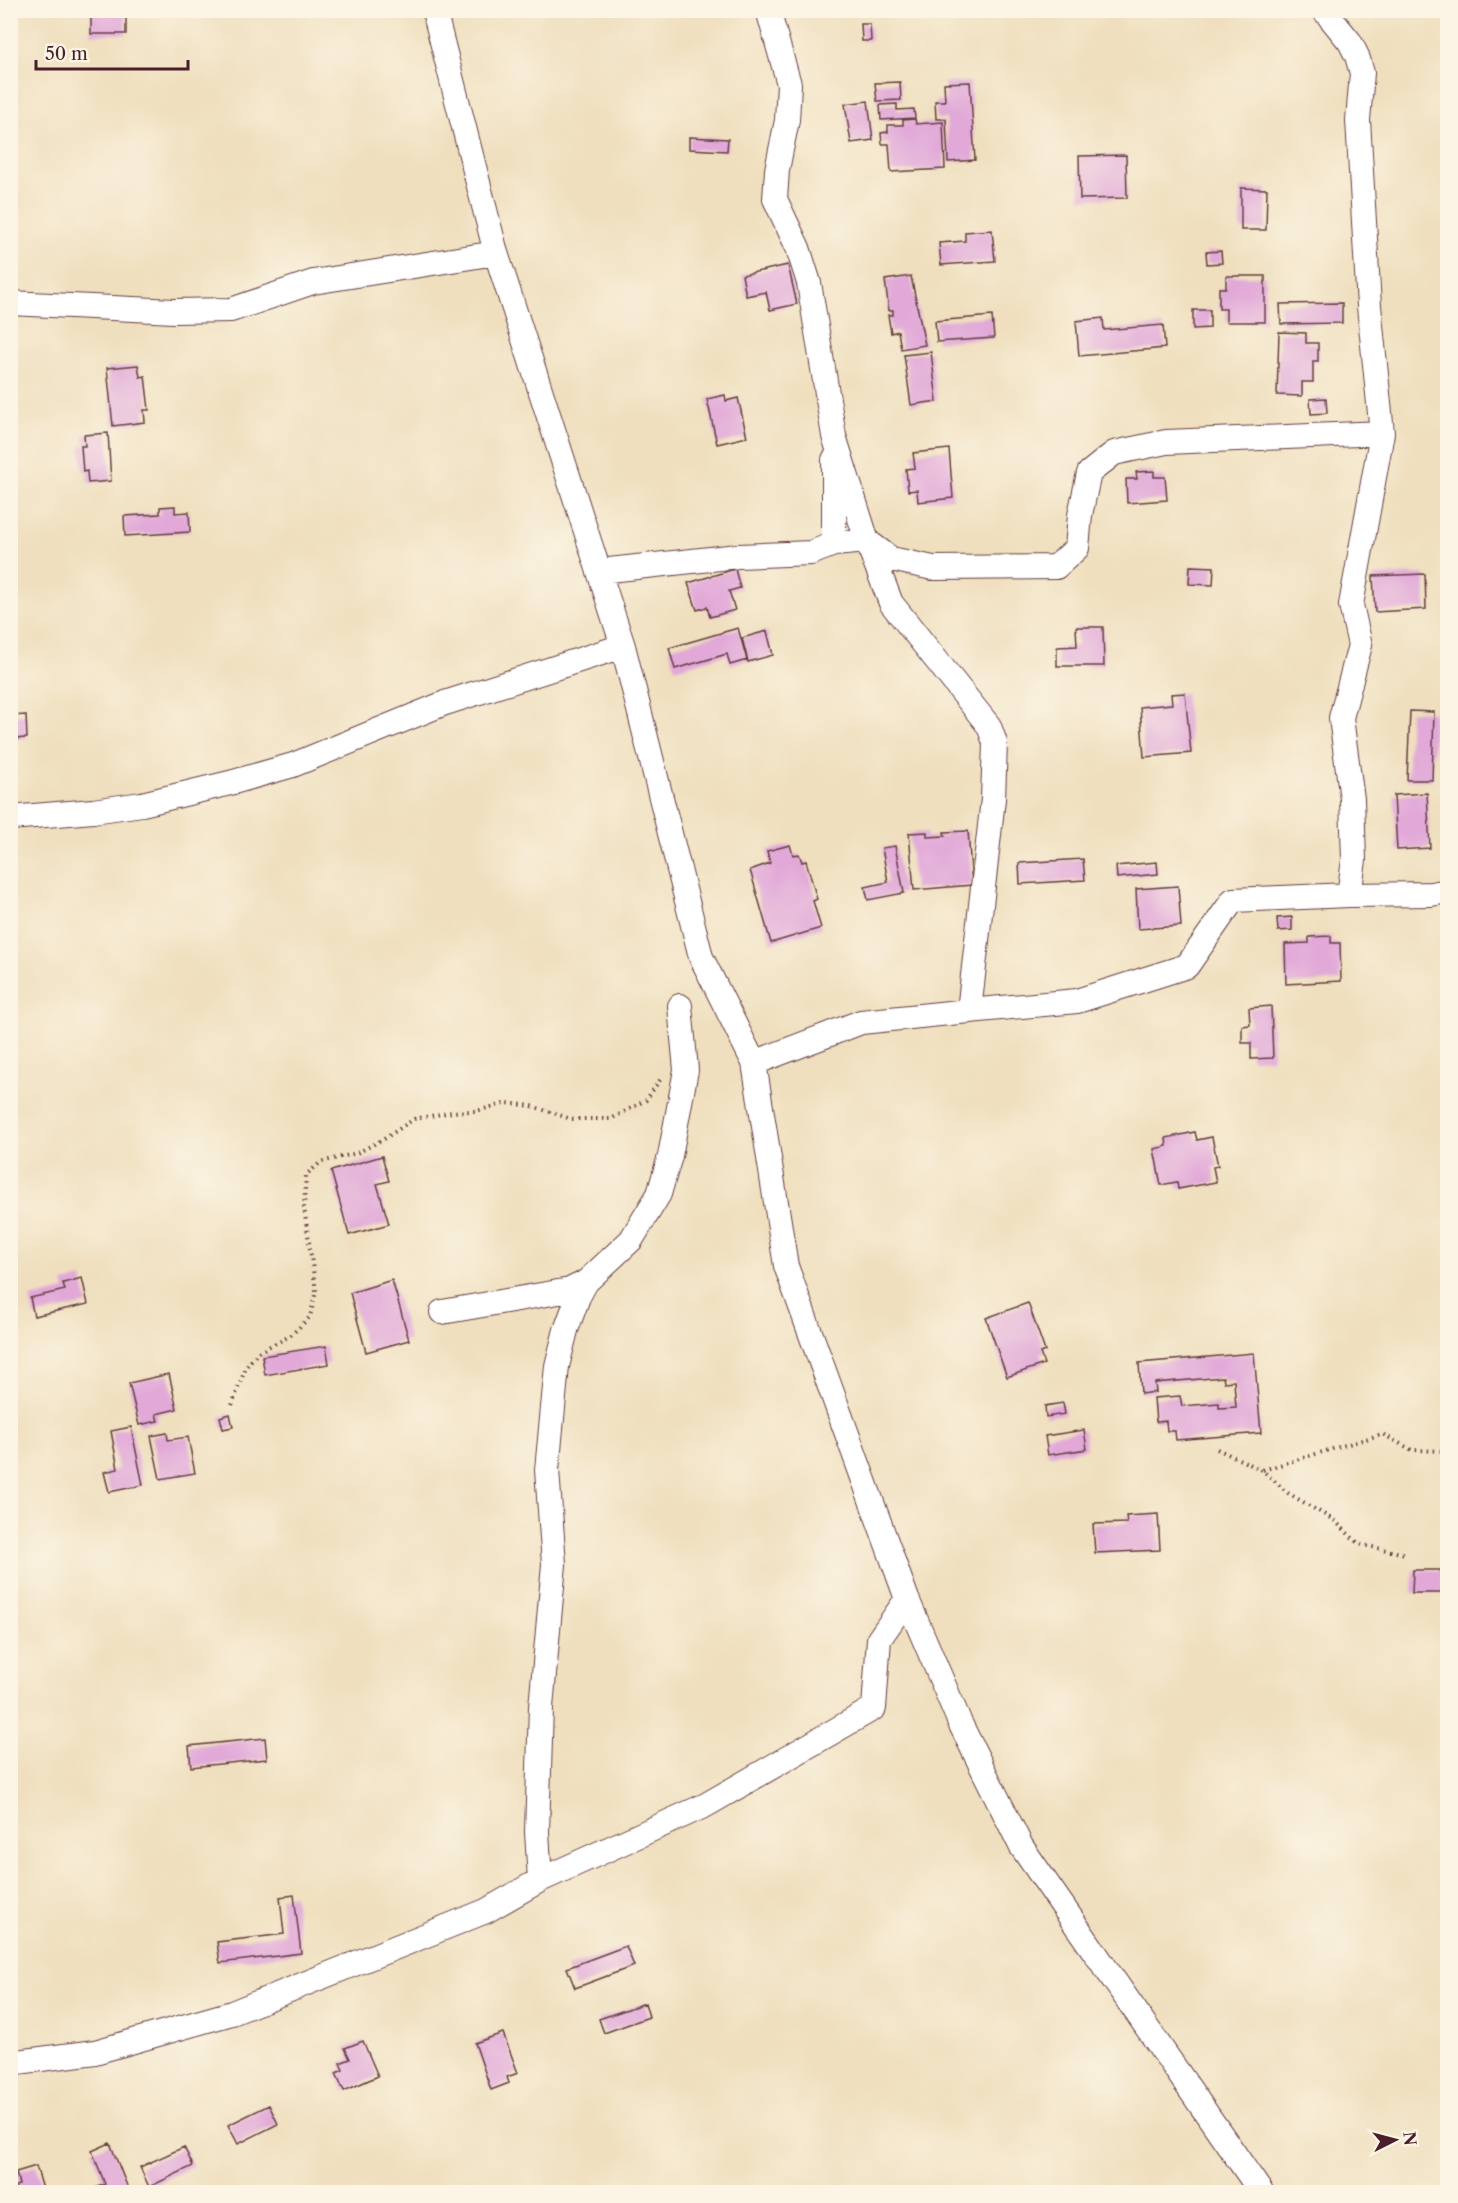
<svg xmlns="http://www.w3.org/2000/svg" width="1458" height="2203" font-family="'Libre Caslon Text',serif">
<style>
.building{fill:#e1a8d8}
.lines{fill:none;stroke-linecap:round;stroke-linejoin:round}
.minor-casing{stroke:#633c41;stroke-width:26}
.path{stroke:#633c41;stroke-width:4;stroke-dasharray:1.5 4.5;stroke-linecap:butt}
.minor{stroke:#fff;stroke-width:24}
</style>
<rect width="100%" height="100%" fill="#fcf5e5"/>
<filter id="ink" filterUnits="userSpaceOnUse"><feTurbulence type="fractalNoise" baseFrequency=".0167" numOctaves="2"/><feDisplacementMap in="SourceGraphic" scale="12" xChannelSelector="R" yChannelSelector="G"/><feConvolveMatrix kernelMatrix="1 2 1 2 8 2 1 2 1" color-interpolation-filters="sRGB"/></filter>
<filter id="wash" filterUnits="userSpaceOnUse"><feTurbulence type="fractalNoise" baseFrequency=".008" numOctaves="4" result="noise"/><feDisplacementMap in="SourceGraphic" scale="24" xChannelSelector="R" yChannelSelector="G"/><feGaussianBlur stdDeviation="1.35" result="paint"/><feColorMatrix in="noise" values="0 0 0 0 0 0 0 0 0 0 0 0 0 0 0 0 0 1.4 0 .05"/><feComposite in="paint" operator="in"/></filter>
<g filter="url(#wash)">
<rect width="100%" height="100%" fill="#efdfbe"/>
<g id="blocks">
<path class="building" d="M 91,10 L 126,10 L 126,34 L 91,34 Z
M 861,24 L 870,24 L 871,41 L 862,41 Z
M 900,82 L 901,100 L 877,101 L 875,83 Z
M 970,82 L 975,160 L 948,162 L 946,119 L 936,119 L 935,101 L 945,101 L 944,83 Z
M 868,101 L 873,140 L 851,143 L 845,104 Z
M 897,104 L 897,110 L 914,109 L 915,118 L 881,120 L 880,105 Z
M 915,119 L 916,124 L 943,122 L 945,169 L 891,172 L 889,144 L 882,144 L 881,133 L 888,132 L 888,125 L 903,125 L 903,120 Z
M 689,137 L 728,139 L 727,151 L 689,149 Z
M 1126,155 L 1127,198 L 1080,199 L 1079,156 Z
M 1241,188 L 1267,189 L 1266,230 L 1241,230 Z
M 992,230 L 995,261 L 941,265 L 939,243 L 965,241 L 965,232 Z
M 1221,251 L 1222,263 L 1207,264 L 1206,252 Z
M 788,265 L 797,304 L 770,310 L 766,292 L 746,296 L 742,275 Z
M 911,276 L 925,345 L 901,349 L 898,331 L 891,333 L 888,315 L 893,315 L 893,310 L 889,311 L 885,280 Z
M 1226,276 L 1265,276 L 1265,322 L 1226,322 L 1226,309 L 1219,309 L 1219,288 L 1226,288 Z
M 1342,303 L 1342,323 L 1281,324 L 1280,304 Z
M 1193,310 L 1210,310 L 1210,328 L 1193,329 Z
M 992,316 L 994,338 L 937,342 L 935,321 Z
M 1103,318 L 1104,330 L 1163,325 L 1165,348 L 1079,356 L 1076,321 Z
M 1279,332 L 1306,333 L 1306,343 L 1318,343 L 1318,361 L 1313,361 L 1313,382 L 1302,382 L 1302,396 L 1277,395 Z
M 931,352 L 937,401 L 911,405 L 904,355 Z
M 138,365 L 140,377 L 145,376 L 149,410 L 144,410 L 145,422 L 113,426 L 107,368 Z
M 725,395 L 726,401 L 738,398 L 747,437 L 717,444 L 707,399 Z
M 1326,398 L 1327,413 L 1311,414 L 1310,399 Z
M 108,433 L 111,481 L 88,483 L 87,471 L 83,472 L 81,446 L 85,446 L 84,435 Z
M 949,449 L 953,498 L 918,502 L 917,490 L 908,491 L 906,469 L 915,468 L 913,453 Z
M 1154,471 L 1154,477 L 1165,477 L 1167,500 L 1127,503 L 1126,479 L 1137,479 L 1136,472 Z
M 175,506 L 175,513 L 189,512 L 190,532 L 125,536 L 124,516 L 160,514 L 160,507 Z
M 1190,566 L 1214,567 L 1213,585 L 1189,584 Z
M 735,569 L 740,588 L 729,591 L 735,610 L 710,617 L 707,607 L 697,610 L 688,583 Z
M 1425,574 L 1426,609 L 1375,612 L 1373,576 Z
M 1076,627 L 1103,627 L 1104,666 L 1057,666 L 1057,647 L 1077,646 Z
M 738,628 L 747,660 L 730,665 L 727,654 L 675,669 L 669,648 Z
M 767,631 L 773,655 L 748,662 L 742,638 Z
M 1185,693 L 1191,753 L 1144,757 L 1140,707 L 1172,704 L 1171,694 Z
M 1410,711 L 1434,712 L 1432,780 L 1407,780 Z
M 26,715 L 27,738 L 10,739 L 10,716 Z
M 1427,793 L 1430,848 L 1397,850 L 1394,795 Z
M 968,831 L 972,885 L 914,890 L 909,833 L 927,832 L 927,837 L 945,836 L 944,832 Z
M 790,845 L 793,855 L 799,854 L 802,862 L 806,861 L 817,899 L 813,901 L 821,928 L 771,943 L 750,870 L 770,863 L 767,851 Z
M 895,846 L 904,893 L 868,900 L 865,887 L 888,882 L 882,848 Z
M 1083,859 L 1085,880 L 1020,884 L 1019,863 Z
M 1157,862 L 1158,874 L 1117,878 L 1116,866 Z
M 1178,886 L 1181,926 L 1138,929 L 1136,889 Z
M 1292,917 L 1292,930 L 1278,931 L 1277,918 Z
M 1331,936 L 1331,943 L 1340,943 L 1341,981 L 1286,984 L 1285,944 L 1309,943 L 1309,937 Z
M 1271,1006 L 1273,1058 L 1251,1059 L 1251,1043 L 1242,1043 L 1242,1026 L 1250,1025 L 1249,1008 Z
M 1195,1132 L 1197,1140 L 1212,1137 L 1218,1166 L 1213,1167 L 1216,1182 L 1178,1189 L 1177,1182 L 1161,1185 L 1154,1149 L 1167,1146 L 1166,1138 Z
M 382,1156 L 389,1181 L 377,1184 L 389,1224 L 349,1235 L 331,1171 Z
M 82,1278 L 88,1304 L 34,1316 L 30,1298 L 65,1290 L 63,1283 Z
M 392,1280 L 409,1340 L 366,1352 L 350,1293 Z
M 1028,1303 L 1045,1351 L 1040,1353 L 1044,1364 L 1007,1377 L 986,1318 Z
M 326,1346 L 329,1364 L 265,1375 L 262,1356 Z
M 1254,1353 L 1261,1433 L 1176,1440 L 1175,1431 L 1167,1431 L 1166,1421 L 1156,1422 L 1154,1398 L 1180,1396 L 1182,1406 L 1219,1403 L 1219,1408 L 1236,1407 L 1234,1381 L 1224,1382 L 1223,1377 L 1155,1383 L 1156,1392 L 1141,1394 L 1139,1363 Z
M 169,1374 L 177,1409 L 156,1414 L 158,1421 L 139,1425 L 129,1383 Z
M 1063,1403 L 1065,1414 L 1046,1417 L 1045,1406 Z
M 230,1414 L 233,1427 L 223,1429 L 220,1417 Z
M 131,1427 L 143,1485 L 109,1492 L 104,1472 L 118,1469 L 111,1431 Z
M 1084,1430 L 1087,1449 L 1048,1455 L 1045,1436 Z
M 167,1433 L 168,1440 L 188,1437 L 195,1473 L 160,1479 L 151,1436 Z
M 1158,1514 L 1160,1550 L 1095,1553 L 1093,1524 L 1127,1523 L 1126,1516 Z
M 1413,1570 L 1441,1570 L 1441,1593 L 1412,1593 Z
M 265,1738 L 267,1759 L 191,1767 L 189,1746 Z
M 294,1895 L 301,1953 L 220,1963 L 217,1942 L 284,1934 L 280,1897 Z
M 626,1946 L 634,1966 L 575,1988 L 567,1968 Z
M 645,2003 L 649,2017 L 604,2033 L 599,2019 Z
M 503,2033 L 518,2073 L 507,2077 L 509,2083 L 491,2090 L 475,2043 Z
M 363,2041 L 378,2076 L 344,2091 L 336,2073 L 343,2070 L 340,2063 L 350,2059 L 345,2048 Z
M 269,2105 L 278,2124 L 238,2144 L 228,2125 Z
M 110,2143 L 129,2191 L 85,2192 L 105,2184 L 92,2151 Z
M 184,2147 L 193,2166 L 149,2187 L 140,2167 Z
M 36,2166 L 44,2192 L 17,2192 L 15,2186 L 19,2185 L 16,2172 Z"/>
</g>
</g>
<g filter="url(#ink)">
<use href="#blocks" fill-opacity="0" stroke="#633c41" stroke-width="1.5"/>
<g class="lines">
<defs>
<path id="minor" d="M 434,10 L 496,253 L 623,646 L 701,957 L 754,1063 L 786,1266 L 907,1599 L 960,1723 L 1021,1846 L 1261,2192
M 768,10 L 789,84 L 787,120 L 777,170 L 775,199 L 798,248 L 809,283 L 834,436 L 867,541 L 891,603 L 989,726 L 995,743 L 993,799 L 969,1011 L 1077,1001 L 1187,966 L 1233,900 L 1349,895
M 1324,10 L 1350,42 L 1357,56 L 1362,73 L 1358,120 L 1369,306 L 1382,433 L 1351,605 L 1360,645 L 1341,718 L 1352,799 L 1354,860 L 1349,895 L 1431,894 L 1448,891
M 10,303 L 174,311 L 231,310 L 313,282 L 496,253
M 834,544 L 867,541 L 891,559 L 933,568 L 1056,567 L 1077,548 L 1080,515 L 1089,473 L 1114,453 L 1166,442 L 1382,433
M 600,571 L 738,556 L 811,553 L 834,544 L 834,460
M 10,818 L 93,811 L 142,804 L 230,783 L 293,765 L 445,703 L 623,646
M 754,1063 L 861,1022 L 969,1011
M 442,1312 L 570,1290 L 586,1282 L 631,1240 L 659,1194 L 670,1156 L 686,1070 L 680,1006
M 540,1880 L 537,1832 L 541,1707 L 554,1564 L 547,1470 L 557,1366 L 566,1330 L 578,1297 L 586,1282
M 10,2063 L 95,2052 L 232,2013 L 486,1911 L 540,1880 L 706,1805 L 874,1708 L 879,1639 L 907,1599"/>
</defs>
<use href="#minor" class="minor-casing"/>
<path class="path" d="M 232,1405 L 246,1367 L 258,1352 L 290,1336 L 310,1317 L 316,1291 L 304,1207 L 306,1175 L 321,1162 L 357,1153 L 384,1139 L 414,1119 L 452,1112 L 476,1111 L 507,1103 L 532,1106 L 571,1119 L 611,1119 L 646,1100 L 662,1077
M 1217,1449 L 1262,1470 L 1288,1493 L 1335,1521 L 1359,1544 L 1405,1554
M 1263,1470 L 1382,1434 L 1412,1450 L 1448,1451"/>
<use href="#minor" class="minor"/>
</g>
</g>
<rect width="1458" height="2203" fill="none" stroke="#fcf5e5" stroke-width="36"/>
<g transform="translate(1395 2140) rotate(84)" stroke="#fcf5e5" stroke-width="4.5" paint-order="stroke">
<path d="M0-4.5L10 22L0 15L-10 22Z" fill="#4a1f2b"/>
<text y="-9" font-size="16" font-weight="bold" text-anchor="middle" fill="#4a1f2b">N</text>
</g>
<path d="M36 60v9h152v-9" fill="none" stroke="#4a1f2b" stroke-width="3"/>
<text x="45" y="60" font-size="18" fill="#4a1f2b" stroke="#fcf5e5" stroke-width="4.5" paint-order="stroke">50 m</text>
</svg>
